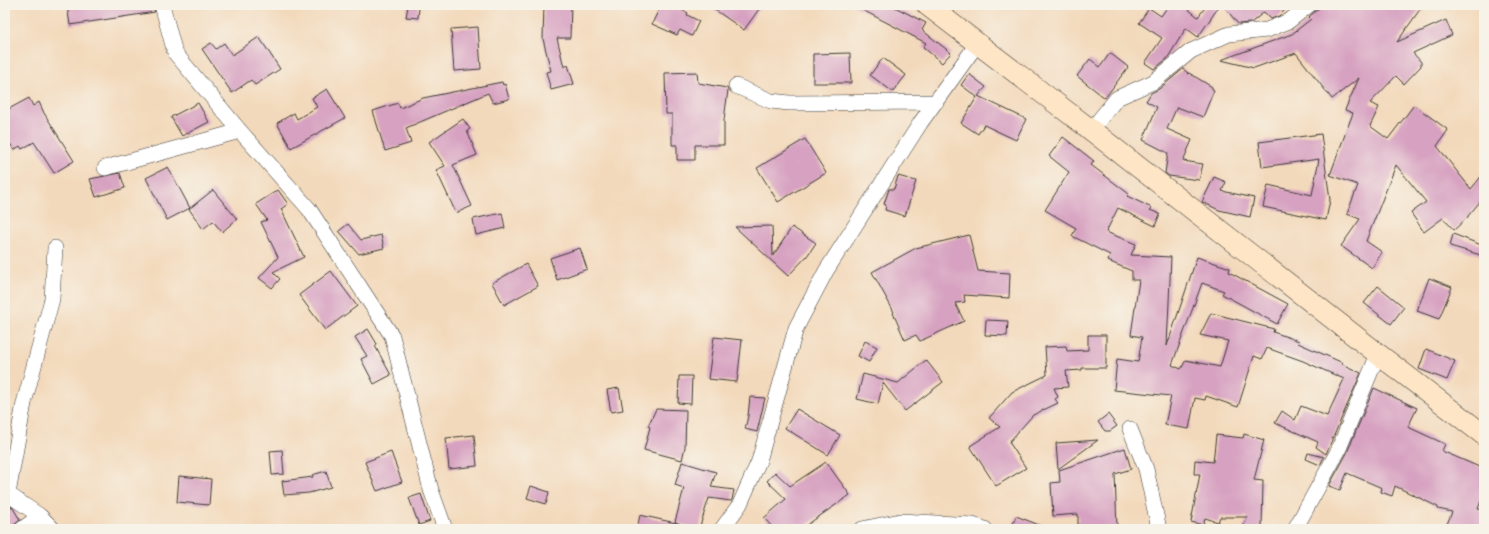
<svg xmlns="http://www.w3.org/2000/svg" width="1489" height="534" font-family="Mynerve,sans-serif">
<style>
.building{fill:#d7a2c1}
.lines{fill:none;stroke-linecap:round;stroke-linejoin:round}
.minor-casing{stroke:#3c3834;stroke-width:16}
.secondary-casing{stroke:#3c3834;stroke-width:22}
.minor{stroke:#fff;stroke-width:15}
.secondary{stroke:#fee5c5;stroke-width:21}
</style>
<rect width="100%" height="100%" fill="#f7f3e8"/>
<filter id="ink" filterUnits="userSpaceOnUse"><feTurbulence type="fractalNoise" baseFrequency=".025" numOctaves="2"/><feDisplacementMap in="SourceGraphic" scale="8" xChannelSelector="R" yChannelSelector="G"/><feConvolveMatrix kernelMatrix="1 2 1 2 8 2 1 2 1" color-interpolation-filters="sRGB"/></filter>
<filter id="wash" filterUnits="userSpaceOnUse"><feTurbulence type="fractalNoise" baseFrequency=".012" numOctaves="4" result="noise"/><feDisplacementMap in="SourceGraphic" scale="16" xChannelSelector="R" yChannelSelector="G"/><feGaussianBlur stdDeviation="0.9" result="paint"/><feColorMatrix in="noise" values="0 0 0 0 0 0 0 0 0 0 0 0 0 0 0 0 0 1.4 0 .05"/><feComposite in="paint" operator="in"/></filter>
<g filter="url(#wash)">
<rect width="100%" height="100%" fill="#f3d9bb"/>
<g id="blocks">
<path class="building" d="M 67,5 L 153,5 L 155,12 L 70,25 Z
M 544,5 L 571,5 L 570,38 L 557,38 L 564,67 L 568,65 L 574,84 L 551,90 L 546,72 L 551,71 L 543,39 Z
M 661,5 L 671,5 L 688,13 L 687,15 L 699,21 L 692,36 L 680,30 L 677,35 L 652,24 Z
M 708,5 L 762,5 L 744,30 Z
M 853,5 L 891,5 L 926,23 L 922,30 L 951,53 L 942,63 L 923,47 L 926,43 Z
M 1169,5 L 1183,5 L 1198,17 L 1207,5 L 1220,5 L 1198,37 L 1186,28 L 1167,59 L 1154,69 L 1145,63 L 1162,38 L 1139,23 L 1149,8 L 1161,16 Z
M 1223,5 L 1290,5 L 1279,16 L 1271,19 L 1264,12 L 1251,23 L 1238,24 Z
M 1322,5 L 1423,5 L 1397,42 L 1446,20 L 1452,35 L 1413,53 L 1421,62 L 1421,66 L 1404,84 L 1396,76 L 1370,103 L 1379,107 L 1370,126 L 1388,139 L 1414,105 L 1448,130 L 1437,146 L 1471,189 L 1484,173 L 1484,197 L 1468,216 L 1468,217 L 1454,230 L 1443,218 L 1424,232 L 1411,213 L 1426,202 L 1396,165 L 1366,241 L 1382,252 L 1372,268 L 1341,246 L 1360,219 L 1347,214 L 1358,185 L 1330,175 L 1353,113 L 1345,110 L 1359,78 L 1332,99 L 1296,53 L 1254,68 L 1221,60 L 1292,34 L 1311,19 L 1309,17 Z
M 408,6 L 419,8 L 418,18 L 406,17 Z
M 478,27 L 481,69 L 454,71 L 451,29 Z
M 259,37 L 280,69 L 255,85 L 251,80 L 232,93 L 202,49 L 211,43 L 216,49 L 224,43 L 232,55 Z
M 850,53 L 851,83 L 813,83 L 813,54 Z
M 1110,53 L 1128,67 L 1105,98 L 1077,76 L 1090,59 L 1100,67 Z
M 883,58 L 906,75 L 893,92 L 870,75 Z
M 1183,69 L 1188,73 L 1187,74 L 1189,73 L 1212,87 L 1212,89 L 1214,90 L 1203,117 L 1177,107 L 1167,129 L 1192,140 L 1183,161 L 1203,164 L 1199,180 L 1169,176 L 1165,173 L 1168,153 L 1143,140 L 1157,107 L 1146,101 L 1151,93 L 1159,89 Z
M 697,72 L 698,83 L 727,88 L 728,90 L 724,120 L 724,145 L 695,145 L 695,160 L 677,160 L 677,145 L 672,145 L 672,114 L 666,114 L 665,73 Z
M 969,74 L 986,87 L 978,96 L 1026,119 L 1016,140 L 984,125 L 978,134 L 961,123 L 977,97 L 961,85 Z
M 502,82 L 503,85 L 505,84 L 509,99 L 493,103 L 488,93 L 406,128 L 411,143 L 385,151 L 373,111 L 398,103 L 400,108 L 423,98 Z
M 327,89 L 345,118 L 291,148 L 277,123 L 294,113 L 297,119 L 317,107 L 312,98 Z
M 29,98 L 33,106 L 39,102 L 44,113 L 74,161 L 54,173 L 34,142 L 22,149 L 20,146 L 14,150 L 5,135 L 5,111 Z
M 198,103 L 209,122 L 182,136 L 171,117 Z
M 463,119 L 470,129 L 467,131 L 477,155 L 453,165 L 472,206 L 456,213 L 436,170 L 445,166 L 429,142 Z
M 1321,134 L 1330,200 L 1326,220 L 1263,207 L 1268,185 L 1312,195 L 1319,159 L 1262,167 L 1259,142 Z
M 1063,137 L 1094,161 L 1091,165 L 1129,194 L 1127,196 L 1152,208 L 1150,210 L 1160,214 L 1155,226 L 1118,208 L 1106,232 L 1136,244 L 1131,255 L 1171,257 L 1167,346 L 1197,257 L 1230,268 L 1229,272 L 1288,304 L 1277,324 L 1222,294 L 1224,291 L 1202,283 L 1172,365 L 1181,369 L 1186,360 L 1220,367 L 1228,341 L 1200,335 L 1211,313 L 1274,329 L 1273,332 L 1299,341 L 1298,343 L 1343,363 L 1342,364 L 1361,373 L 1326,454 L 1316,447 L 1318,442 L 1275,423 L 1282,411 L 1295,420 L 1301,406 L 1327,416 L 1344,379 L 1303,361 L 1267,348 L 1262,359 L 1254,356 L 1238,407 L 1206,396 L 1205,400 L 1195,398 L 1189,429 L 1165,425 L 1171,396 L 1114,390 L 1117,359 L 1138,362 L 1142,337 L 1131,335 L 1139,280 L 1132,280 L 1132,271 L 1108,261 L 1110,255 L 1072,236 L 1076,228 L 1045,210 L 1069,172 L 1049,156 Z
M 805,139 L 826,173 L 778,202 L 757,168 Z
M 168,167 L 190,208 L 167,220 L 146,178 Z
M 120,173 L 125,188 L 96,197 L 90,179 Z
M 898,176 L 916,181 L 905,216 L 885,210 L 886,205 L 884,204 L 889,189 L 894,189 Z
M 1214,177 L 1226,182 L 1222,191 L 1254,198 L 1250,217 L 1219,210 L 1202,202 Z
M 213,190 L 237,219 L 222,232 L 213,221 L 203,229 L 189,209 Z
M 278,190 L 288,204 L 281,209 L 304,257 L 273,272 L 280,279 L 272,288 L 259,278 L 278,257 L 261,222 L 267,220 L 256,204 Z
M 502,213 L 505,228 L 476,235 L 473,219 Z
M 348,224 L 361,240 L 381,235 L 384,248 L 359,254 L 339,231 Z
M 772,226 L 773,256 L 792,227 L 816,243 L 807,256 L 788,276 L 735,227 Z
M 1453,234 L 1484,246 L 1484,256 L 1450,246 Z
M 969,235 L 978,271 L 1010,273 L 1009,298 L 964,295 L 965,302 L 955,303 L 964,321 L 920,341 L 916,335 L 905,340 L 893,313 L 894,312 L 872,272 L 916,248 Z
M 580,248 L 587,269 L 557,280 L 550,258 Z
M 526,264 L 538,286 L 504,305 L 492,283 Z
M 331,271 L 357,306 L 325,330 L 299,295 Z
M 1429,278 L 1452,287 L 1439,319 L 1417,311 Z
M 1378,286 L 1404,307 L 1391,324 L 1364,303 Z
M 986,320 L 1008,321 L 1007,336 L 985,335 Z
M 368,329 L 377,344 L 375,346 L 391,375 L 374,384 L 361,359 L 367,356 L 355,337 Z
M 1088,335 L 1106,335 L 1106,368 L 1082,368 L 1082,370 L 1066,371 L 1068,387 L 1054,388 L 1058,397 L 1055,399 L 1058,403 L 1033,415 L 1009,442 L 1026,468 L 996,486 L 970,446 L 1000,427 L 989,418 L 1012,392 L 1047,375 L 1045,347 L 1066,346 L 1067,351 L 1088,350 Z
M 714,337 L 742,340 L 737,382 L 708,379 Z
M 865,341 L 877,347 L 869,362 L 858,356 Z
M 1426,349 L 1455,361 L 1447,380 L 1419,369 Z
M 926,360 L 943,382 L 905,411 L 883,383 L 878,404 L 857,399 L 863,374 L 898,383 Z
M 679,376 L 692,376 L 691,404 L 678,403 Z
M 619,388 L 623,410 L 611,412 L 607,390 Z
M 1374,388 L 1417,408 L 1408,427 L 1445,444 L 1442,451 L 1484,469 L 1484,493 L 1478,509 L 1484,510 L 1482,529 L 1445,529 L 1452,512 L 1438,509 L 1438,507 L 1395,486 L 1392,496 L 1381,492 L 1382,488 L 1347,473 L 1340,490 L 1329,486 L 1346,455 Z
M 750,397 L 765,398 L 757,432 L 745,429 L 748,416 Z
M 656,409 L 686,410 L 685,447 L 682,460 L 644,450 L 650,427 L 648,426 Z
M 797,409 L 840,435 L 828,455 L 785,428 Z
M 1108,414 L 1117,426 L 1110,431 L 1105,431 L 1098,422 Z
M 1244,434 L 1264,440 L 1254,480 L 1263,481 L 1262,529 L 1242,529 L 1248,517 L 1220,517 L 1218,522 L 1205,518 L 1203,525 L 1191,522 L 1200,474 L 1194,474 L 1195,460 L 1213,462 L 1216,435 L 1243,438 Z
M 474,435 L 477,466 L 449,469 L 446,438 Z
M 1098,440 L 1058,469 L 1056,443 Z
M 1125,448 L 1131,469 L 1115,474 L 1117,529 L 1078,529 L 1078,514 L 1053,516 L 1051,483 L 1060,482 L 1059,470 Z
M 282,450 L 284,474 L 272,475 L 270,451 Z
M 391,452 L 402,482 L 377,491 L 365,462 Z
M 1308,453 L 1324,457 L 1320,465 L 1306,459 Z
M 682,462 L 716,472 L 711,487 L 734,490 L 732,500 L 731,501 L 709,498 L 699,529 L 680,524 L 679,529 L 637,529 L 640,515 L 680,524 L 675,522 L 684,488 L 675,485 Z
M 826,462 L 850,495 L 801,529 L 774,529 L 764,518 L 786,499 L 767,481 L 775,472 L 790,486 Z
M 326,471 L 331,487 L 309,493 L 284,495 L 282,481 L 313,477 L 312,475 Z
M 179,476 L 211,479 L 209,505 L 177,502 Z
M 531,486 L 549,492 L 546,504 L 527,498 Z
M 421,494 L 430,521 L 419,525 L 409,498 Z
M 5,503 L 13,508 L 20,520 L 14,525 L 13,529 L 5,529 Z
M 1016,516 L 1047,528 L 1047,529 L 1011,529 Z"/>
</g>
</g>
<g filter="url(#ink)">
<use href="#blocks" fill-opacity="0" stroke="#3c3834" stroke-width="1"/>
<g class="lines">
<defs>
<path id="minor" d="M 162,5 L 175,53 L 240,131 L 309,209 L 392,336 L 431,490 L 445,529
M 736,86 L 771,101 L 789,103 L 936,102
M 1091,130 L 1117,98 L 1153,82 L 1191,51 L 1229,34 L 1267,30 L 1289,21 L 1309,5
M 105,168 L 240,131
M 1130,429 L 1146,469 L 1159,529
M 5,492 L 40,516 L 53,529
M 8,494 L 24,403 L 52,299 L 55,248
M 22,529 L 40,516
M 722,529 L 740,504 L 759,461 L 796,328 L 826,271 L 921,122 L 977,44
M 862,529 L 900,521 L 973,525 L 985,529
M 1295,529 L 1338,451 L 1378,354"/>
<path id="secondary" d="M 927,5 L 1091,130 L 1378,354 L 1484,435"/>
</defs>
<use href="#minor" class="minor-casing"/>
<use href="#secondary" class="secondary-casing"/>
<use href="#minor" class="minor"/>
<use href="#secondary" class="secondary"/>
</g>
</g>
<rect width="1489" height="534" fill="none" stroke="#f7f3e8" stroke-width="20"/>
</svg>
